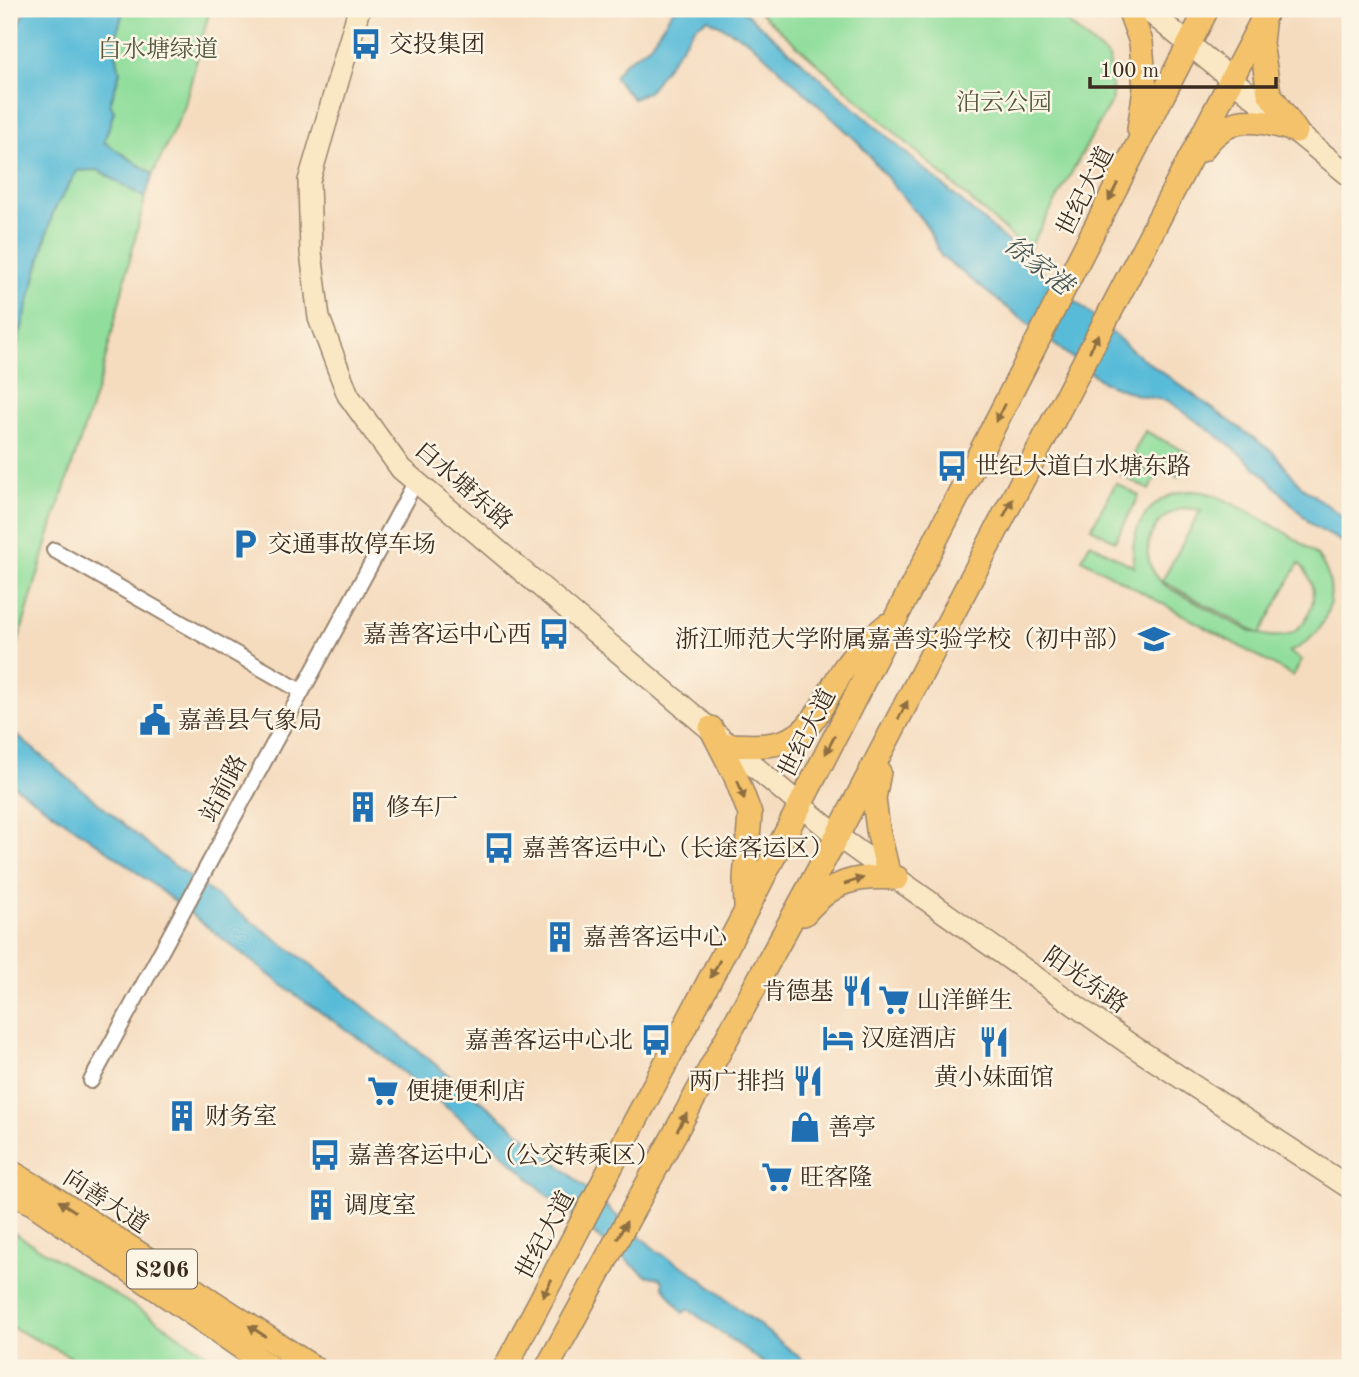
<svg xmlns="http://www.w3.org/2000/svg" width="1359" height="1377" font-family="'Old Standard TT','Noto Serif SC',serif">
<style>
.green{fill:#91de9c;stroke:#66845d;stroke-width:2;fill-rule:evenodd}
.water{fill:#59bbd8;stroke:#4a727b;stroke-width:2}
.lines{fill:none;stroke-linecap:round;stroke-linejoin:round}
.street-casing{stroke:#98836e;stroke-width:18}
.secondary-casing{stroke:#98836e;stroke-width:24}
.primary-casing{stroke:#98836e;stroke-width:26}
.street{stroke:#fff;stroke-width:14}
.secondary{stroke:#fae7c3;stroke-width:21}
.primary{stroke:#f3c26a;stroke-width:23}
.oneway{fill:#8e6e40}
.labels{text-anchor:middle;stroke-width:5;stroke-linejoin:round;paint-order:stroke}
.shield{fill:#fcf5e5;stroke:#75675a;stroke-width:2}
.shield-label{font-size:23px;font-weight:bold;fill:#3b2a1e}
.poi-label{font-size:24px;fill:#3b2a1e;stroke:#fcf5e5;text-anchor:start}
.park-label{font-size:24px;fill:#50573e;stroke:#fcf5e5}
.street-label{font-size:24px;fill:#3b2a1e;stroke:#fcf5e5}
.water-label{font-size:26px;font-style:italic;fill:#445656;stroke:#fcf5e5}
</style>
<rect width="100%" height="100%" fill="#fcf5e5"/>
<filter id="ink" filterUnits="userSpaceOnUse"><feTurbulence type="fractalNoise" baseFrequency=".0143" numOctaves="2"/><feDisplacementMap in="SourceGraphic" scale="14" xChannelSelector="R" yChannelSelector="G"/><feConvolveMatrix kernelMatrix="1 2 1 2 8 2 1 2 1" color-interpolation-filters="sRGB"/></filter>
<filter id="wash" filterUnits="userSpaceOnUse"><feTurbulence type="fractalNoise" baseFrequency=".00686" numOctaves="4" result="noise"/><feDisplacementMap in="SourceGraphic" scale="28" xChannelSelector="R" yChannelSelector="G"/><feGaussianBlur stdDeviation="1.57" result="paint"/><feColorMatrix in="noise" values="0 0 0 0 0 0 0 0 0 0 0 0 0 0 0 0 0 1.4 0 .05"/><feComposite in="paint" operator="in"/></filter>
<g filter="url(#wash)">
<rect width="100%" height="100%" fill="#f5dcbf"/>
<path class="green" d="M 124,9 L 210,9 L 184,108 L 153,174 L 104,142 L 114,111 L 110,104 L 120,72 L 114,43 Z
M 756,9 L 1052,9 L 1109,58 L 1113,98 L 1028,251 Z
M 77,170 L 98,170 L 145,198 L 101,377 L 54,520 L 9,673 L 9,375 L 53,212 Z
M 1145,431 L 1190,454 L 1178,477 L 1133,454 Z
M 1129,461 L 1157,476 L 1149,490 L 1121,475 Z
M 1116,483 L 1139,496 L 1115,541 L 1091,528 Z
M 1189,491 C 1198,491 1207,492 1216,496 C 1237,505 1303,540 1317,556 C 1345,589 1327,637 1289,652 L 1302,660 L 1293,676 L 1082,559 L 1090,543 L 1134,567 C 1128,528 1150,495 1189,491 ZM 1184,508 L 1201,510 L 1162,581 L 1260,634 L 1299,563 C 1311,575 1316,592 1311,608 C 1293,657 1248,631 1219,615 C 1203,606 1187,597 1171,589 C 1134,567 1144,518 1184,508 Z
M 9,1230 L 147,1314 L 228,1368 L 93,1368 L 9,1326 L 11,1286 L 9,1285 Z"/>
<path class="water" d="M 25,9 L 124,9 L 114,43 L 120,72 L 110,104 L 114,111 L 104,142 L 153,174 L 145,198 L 98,170 L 77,171 L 53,212 L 9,375 L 9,52 Z
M 674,9 L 741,9 L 1134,352 L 1273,452 L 1301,486 L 1350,522 L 1350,546 L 1313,526 L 1266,477 L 1229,444 L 1168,401 L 1137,395 L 1103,382 L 941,256 L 927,226 L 857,141 L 749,41 L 708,19 L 695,27 L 649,91 L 633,99 L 614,77 L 623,64 L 649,46 Z
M 9,729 L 168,861 L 313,966 L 549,1156 L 658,1252 L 691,1271 L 813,1368 L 771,1368 L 688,1309 L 683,1313 L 663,1286 L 663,1282 L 660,1278 L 645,1275 L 546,1194 L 496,1147 L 370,1046 L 294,994 L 125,863 L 9,782 Z"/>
</g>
<g filter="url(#ink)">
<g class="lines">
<defs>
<path id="street" d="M 54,550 L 301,691
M 91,1081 L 416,481"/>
<path id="secondary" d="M 359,9 L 309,181 L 311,252 L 319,318 L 348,395 L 401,469 L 837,836 L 1128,1043 L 1350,1188
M 1146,9 L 1350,176"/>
<path id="primary" d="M 1129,9 L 1141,42 L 1145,89 L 1139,129
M 1263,25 L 1261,43 L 1269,93 L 1296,131
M 1202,150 C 1227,113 1257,118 1296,131
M 711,728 L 735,775 L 750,814 L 745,879 L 746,906
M 731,745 C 754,746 779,748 799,734 C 820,718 830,688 845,667 C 857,650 871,638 887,625
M 879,772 L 874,799 L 878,830 L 888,872
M 804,914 C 833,881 854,875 897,878
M 9,1171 L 48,1194 L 314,1368
M 9,1191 L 34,1204 L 271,1368
M 505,1368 L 747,909 L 1207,9
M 547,1368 L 837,836 L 1268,9"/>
</defs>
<use href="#street" class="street-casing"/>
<use href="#secondary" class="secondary-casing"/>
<use href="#primary" class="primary-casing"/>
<use href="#street" class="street"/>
<use href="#secondary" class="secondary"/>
<use href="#primary" class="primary"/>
</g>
<defs><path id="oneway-solid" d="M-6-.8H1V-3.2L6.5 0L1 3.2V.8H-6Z" transform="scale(1.75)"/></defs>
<g class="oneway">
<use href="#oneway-solid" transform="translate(1113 192) rotate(117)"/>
<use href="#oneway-solid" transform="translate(1094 343) rotate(-63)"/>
<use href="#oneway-solid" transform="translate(1000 413) rotate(117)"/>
<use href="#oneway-solid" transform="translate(1008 508) rotate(-63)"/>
<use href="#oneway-solid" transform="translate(903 710) rotate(-63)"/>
<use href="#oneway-solid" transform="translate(830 745) rotate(117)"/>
<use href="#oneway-solid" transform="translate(741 790) rotate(70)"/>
<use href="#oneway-solid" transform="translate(854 881) rotate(-18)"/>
<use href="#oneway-solid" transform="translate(715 969) rotate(118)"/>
<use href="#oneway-solid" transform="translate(682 1122) rotate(-61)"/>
<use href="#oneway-solid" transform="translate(67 1206) rotate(-147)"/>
<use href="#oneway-solid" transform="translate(622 1230) rotate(-62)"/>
<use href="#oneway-solid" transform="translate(547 1288) rotate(118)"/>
<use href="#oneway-solid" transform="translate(257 1331) rotate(-147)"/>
</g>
</g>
<defs>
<symbol id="bus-bare" viewBox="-9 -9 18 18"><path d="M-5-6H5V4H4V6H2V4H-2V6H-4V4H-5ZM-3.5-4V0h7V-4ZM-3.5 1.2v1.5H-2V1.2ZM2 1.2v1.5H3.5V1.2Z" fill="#1f6fb2" stroke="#fcf5e5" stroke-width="2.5" paint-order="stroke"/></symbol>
<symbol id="parking-bare" viewBox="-9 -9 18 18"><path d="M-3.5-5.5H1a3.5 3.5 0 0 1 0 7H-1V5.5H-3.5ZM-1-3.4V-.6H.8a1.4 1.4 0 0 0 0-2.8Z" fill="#1f6fb2" stroke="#fcf5e5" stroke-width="2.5" paint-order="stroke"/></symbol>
<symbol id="school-bare" viewBox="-9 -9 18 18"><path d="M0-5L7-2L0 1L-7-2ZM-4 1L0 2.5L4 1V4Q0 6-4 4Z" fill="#1f6fb2" stroke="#fcf5e5" stroke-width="2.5" paint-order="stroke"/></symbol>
<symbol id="civic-bare" viewBox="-9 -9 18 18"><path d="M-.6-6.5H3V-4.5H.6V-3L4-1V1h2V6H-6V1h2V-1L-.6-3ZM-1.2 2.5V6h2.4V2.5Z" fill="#1f6fb2" stroke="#fcf5e5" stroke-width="2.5" paint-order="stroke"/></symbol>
<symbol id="building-bare" viewBox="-9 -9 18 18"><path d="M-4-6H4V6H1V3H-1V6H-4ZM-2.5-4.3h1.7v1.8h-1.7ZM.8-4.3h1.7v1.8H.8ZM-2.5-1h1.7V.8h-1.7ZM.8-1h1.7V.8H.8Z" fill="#1f6fb2" stroke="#fcf5e5" stroke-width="2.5" paint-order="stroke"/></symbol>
<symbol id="restaurant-bare" viewBox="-9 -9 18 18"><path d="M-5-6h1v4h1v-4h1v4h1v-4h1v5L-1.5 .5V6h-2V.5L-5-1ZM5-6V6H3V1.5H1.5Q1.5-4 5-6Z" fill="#1f6fb2" stroke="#fcf5e5" stroke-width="2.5" paint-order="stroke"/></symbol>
<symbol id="supermarket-bare" viewBox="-9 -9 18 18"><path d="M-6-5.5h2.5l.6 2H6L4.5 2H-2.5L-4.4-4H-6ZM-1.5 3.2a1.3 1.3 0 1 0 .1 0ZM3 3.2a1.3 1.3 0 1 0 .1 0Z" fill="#1f6fb2" stroke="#fcf5e5" stroke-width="2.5" paint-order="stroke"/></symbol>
<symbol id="hotel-bare" viewBox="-9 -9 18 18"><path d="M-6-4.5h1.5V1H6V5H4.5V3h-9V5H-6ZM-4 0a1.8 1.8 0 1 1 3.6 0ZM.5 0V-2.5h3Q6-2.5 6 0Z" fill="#1f6fb2" stroke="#fcf5e5" stroke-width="2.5" paint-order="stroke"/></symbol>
<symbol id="shop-bare" viewBox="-9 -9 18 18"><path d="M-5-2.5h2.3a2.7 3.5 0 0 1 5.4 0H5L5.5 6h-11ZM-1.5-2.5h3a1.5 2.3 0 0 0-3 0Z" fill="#1f6fb2" stroke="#fcf5e5" stroke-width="2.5" paint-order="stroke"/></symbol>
</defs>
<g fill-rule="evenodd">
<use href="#bus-bare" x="344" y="22" width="44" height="44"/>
<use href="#bus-bare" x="930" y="444" width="44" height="44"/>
<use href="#parking-bare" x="223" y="522" width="44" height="44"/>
<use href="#bus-bare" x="532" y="612" width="44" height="44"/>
<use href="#school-bare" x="1132" y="617" width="44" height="44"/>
<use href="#civic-bare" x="133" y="698" width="44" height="44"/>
<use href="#building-bare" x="341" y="785" width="44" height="44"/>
<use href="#bus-bare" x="477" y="826" width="44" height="44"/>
<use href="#building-bare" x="538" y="915" width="44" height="44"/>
<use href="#restaurant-bare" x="835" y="969" width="44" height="44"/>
<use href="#supermarket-bare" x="872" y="978" width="44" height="44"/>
<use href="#hotel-bare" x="816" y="1016" width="44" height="44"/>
<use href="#bus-bare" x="634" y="1018" width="44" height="44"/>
<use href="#restaurant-bare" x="972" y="1020" width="44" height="44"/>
<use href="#restaurant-bare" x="786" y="1059" width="44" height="44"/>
<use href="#supermarket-bare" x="361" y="1069" width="44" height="44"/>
<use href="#building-bare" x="160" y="1094" width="44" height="44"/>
<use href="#shop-bare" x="783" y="1105" width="44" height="44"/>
<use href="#bus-bare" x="303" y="1133" width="44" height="44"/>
<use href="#supermarket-bare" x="755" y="1155" width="44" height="44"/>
<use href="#building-bare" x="299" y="1183" width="44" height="44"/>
</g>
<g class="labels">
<rect class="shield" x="127" y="1249.5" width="70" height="39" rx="5"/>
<g class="shield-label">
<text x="162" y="1277">S206</text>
</g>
<g class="poi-label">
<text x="389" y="52">交投集团</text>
<text x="975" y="474">世纪大道白水塘东路</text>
<text x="268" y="552">交通事故停车场</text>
<text x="531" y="642" text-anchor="end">嘉善客运中心西</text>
<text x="1131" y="647" text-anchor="end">浙江师范大学附属嘉善实验学校（初中部）</text>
<text x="178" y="728">嘉善县气象局</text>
<text x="386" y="815">修车厂</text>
<text x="522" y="856">嘉善客运中心（长途客运区）</text>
<text x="583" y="945">嘉善客运中心</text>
<text x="834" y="999" text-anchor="end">肯德基</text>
<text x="917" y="1008">山洋鲜生</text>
<text x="861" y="1046">汉庭酒店</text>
<text x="633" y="1048" text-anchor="end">嘉善客运中心北</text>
<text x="994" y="1085" text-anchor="middle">黄小妹面馆</text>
<text x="785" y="1089" text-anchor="end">两广排挡</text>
<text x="406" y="1099">便捷便利店</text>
<text x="205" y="1124">财务室</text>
<text x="828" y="1135">善亭</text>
<text x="348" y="1163">嘉善客运中心（公交转乘区）</text>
<text x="800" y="1185">旺客隆</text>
<text x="344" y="1213">调度室</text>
</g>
<g class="park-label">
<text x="158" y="57">白水塘绿道</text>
<text x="1004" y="110">泊云公园</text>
</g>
<g class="street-label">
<text transform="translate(1085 191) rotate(-63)" y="8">世纪大道</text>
<text transform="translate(464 485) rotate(41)" y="8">白水塘东路</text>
<text transform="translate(807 733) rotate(-63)" y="8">世纪大道</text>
<text transform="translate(223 788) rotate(-62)" y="8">站前路</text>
<text transform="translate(1086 980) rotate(35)" y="8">阳光东路</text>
<text transform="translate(106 1201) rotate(33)" y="8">向善大道</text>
<text transform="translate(545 1235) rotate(-62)" y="8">世纪大道</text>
</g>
<g class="water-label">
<text transform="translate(1039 265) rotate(38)" y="9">徐家港</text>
</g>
</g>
<rect width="1359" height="1377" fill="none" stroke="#fcf5e5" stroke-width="35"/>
<path d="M1090 77v10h186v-10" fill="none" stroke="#3b2a1e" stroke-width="3.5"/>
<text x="1100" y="77" font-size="21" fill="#3b2a1e" stroke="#fcf5e5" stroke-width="5" paint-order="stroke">100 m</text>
</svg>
